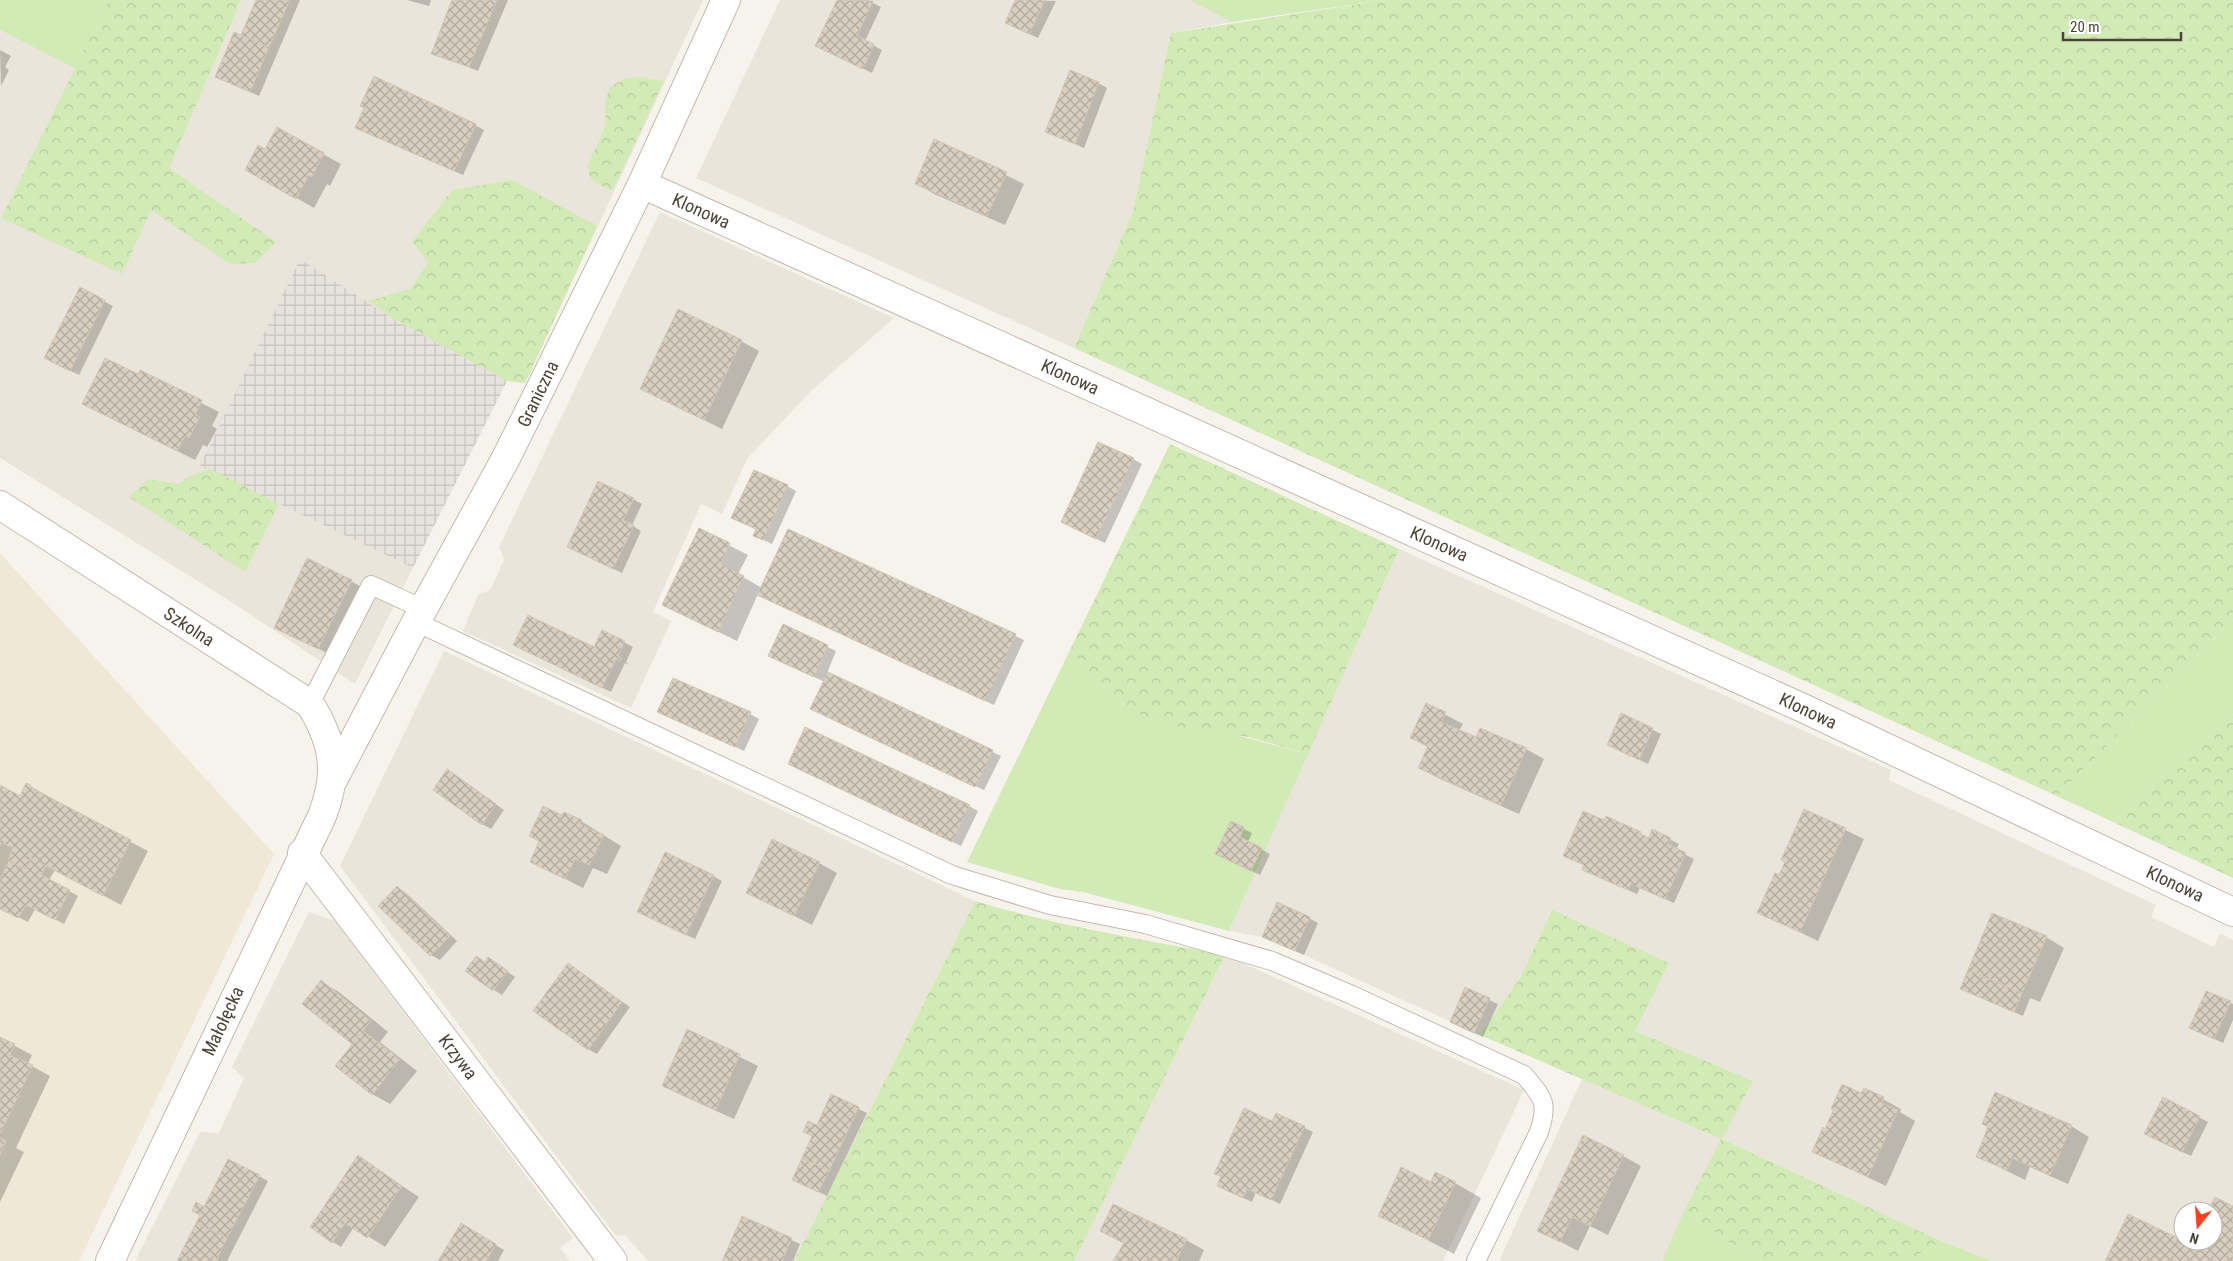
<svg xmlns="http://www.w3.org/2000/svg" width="2233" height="1261" font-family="'Roboto Condensed',sans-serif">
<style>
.residential{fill:#eae5da;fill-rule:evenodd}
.industrial{fill:url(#industrial-grid)}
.education{fill:#efe8d6}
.grass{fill:#d2eab5}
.forest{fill:url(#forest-crowns)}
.shadow{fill:#0003}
.building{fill:url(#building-cross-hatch);stroke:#d3c7b4}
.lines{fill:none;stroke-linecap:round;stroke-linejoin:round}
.service-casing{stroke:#c2bbae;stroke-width:20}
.minor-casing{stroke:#c2bbae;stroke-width:30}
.service{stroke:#fff;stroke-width:18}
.minor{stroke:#fff;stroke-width:28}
.labels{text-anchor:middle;stroke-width:4;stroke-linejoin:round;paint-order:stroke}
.street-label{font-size:18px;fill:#4b4439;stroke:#fff}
</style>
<defs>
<pattern id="industrial-grid" width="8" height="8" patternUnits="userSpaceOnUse" patternTransform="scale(1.25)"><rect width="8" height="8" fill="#e6e2dd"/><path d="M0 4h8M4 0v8" fill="none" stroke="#c7c3be"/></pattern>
<pattern id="forest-crowns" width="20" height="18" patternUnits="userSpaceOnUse" patternTransform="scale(1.25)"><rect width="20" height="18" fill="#d2eab5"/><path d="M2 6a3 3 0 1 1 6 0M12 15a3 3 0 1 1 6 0" fill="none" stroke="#b6ca9c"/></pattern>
<pattern id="building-cross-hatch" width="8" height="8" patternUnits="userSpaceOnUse" patternTransform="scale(1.25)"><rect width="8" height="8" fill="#d8cfc1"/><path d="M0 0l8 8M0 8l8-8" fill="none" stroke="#b1aa9e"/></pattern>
</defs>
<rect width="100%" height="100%" fill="#f6f3ec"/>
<path class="residential" d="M 241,0 L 703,0 L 525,383 L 507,381 L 392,318 L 300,260 L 201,465 L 413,568 L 355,684 L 230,601 L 0,458 L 0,30 L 76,69 L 1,218 L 150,210 Z
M 780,0 L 1189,0 L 1232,22 L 1171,33 L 1133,211 L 1074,348 L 696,178 Z
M 660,212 L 894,318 L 811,391 L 747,459 L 722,514 L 701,504 L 653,612 L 671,621 L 631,708 L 463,631 L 478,595 L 490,590 L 504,560 L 499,547 Z
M 1399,549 L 1891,770 L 1889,780 L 2156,905 L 2151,917 L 2214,947 L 2220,933 L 2233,940 L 2233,1261 L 1992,1261 L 1941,1241 L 1722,1139 L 1662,1261 L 1499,1261 L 1582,1079 L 1721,1139 L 1753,1081 L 1635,1031 L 1552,910 L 1520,978 L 1480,1035 L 1295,951 L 1262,937 L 1229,931 ZM 2183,1211 L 2213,1211 L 2213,1241 L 2183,1241 Z
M 444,651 L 975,901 L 794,1261 L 648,1261 L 625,1235 L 616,1236 L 340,866 Z
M 309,912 L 335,921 L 573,1238 L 560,1248 L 570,1261 L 135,1261 L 200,1132 L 219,1133 L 244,1078 L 232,1067 Z
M 1225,955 L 1524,1090 L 1443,1261 L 1074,1261 Z"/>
<path class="industrial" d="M 300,259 L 392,318 L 507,381 L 413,568 L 200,466 Z"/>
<path class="education" d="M 0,553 L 274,854 L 79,1261 L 0,1261 Z"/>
<path class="grass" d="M 0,0 L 109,0 L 76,69 L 0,30 Z
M 1189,0 L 1385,0 L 1232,22 Z
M 2233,620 L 2233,714 L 2113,822 L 2057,796 Z
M 1070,650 L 1100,684 L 1124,705 L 1308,754 L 1229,931 L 1083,892 L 1060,889 L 967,862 Z
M 1684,1211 L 1733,1245 L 1764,1261 L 1662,1261 Z
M 1941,1241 L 1992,1261 L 1908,1261 Z"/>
<path class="forest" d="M 109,0 L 241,0 L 169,168 L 276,242 L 255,263 L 230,264 L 151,210 L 122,274 L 1,218 Z
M 1385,0 L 2233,0 L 2233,620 L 2057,796 L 1074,348 L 1133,211 L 1171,33 Z
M 641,77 L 664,81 L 612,191 L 594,182 L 589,175 L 588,165 L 606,124 L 605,102 L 610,87 L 626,78 Z
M 512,180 L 597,226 L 525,383 L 507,381 L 392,318 L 368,301 L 410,289 L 428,262 L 412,242 L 452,190 Z
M 1170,444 L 1399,549 L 1308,754 L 1248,737 L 1156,723 L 1124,705 L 1100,684 L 1070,650 Z
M 211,469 L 279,504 L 245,572 L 129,497 L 148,479 L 179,484 L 188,477 Z
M 2233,714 L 2233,878 L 2113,822 Z
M 975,901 C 1057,926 1141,939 1225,955 L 1074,1261 L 794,1261 Z
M 1552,910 L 1669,963 L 1635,1031 L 1753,1081 L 1722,1139 L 1941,1241 L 1908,1261 L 1764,1261 L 1733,1245 L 1684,1211 L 1721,1139 L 1480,1035 L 1520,978 Z"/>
<path class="shadow" d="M 257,0 L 300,0 L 259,96 L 216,77 L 242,36 Z
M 407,0 L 431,0 L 429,6 Z
M 454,0 L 508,0 L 478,71 L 432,53 Z
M 839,0 L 867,0 L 881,7 L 865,41 L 882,50 L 872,73 L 817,46 Z
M 1017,0 L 1056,1 L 1038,38 L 1006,23 Z
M 0,50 L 11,56 L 5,67 L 9,70 L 1,86 Z
M 1098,83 L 1107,88 L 1084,148 L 1046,131 Z
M 365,108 L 475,125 L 484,130 L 463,175 L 357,128 Z
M 277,129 L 341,164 L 330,186 L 327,184 L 314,208 L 246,169 L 266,150 Z
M 935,141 L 1024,184 L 1005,225 L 934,194 L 916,183 Z
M 81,289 L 113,306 L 79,375 L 54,363 Z
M 741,341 L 759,351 L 722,429 L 642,389 Z
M 141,372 L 219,412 L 212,426 L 217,429 L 207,447 L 203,445 L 195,460 L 102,413 Z
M 1133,459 L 1142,464 L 1105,543 L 1071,527 Z
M 787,486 L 796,491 L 772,544 L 755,536 L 757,530 L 742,522 Z
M 633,499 L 642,504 L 632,525 L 641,531 L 622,573 L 568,547 Z
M 699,530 L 748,555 L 738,574 L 762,588 L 789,531 L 1024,640 L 994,705 L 758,594 L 737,641 L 664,605 Z
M 351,581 L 360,586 L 327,653 L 284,632 Z
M 783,626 L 836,651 L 827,673 L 1001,756 L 984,790 L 821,713 L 825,682 L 778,660 Z
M 603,631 L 633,647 L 626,662 L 629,665 L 625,663 L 611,692 L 523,649 L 594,648 Z
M 1427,705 L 1463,724 L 1459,731 L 1477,739 L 1526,749 L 1544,759 L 1519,814 L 1438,778 L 1420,768 L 1429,748 L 1412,738 Z
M 750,714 L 759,719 L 744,751 L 668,716 Z
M 1622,715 L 1661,734 L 1648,764 L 1617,749 Z
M 798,769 L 969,806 L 978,811 L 961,846 Z
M 456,776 L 504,810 L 491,829 L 482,824 Z
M 30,786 L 48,796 L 47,798 L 148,851 L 121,905 L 55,870 L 49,880 L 78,896 L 64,924 L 35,909 L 28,922 L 0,908 L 0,787 L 20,797 Z
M 1804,810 L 1864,839 L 1818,941 L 1758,912 L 1786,862 Z
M 563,817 L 581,821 L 621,846 L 607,874 L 593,868 L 583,888 L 532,862 Z
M 1231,823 L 1252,833 L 1248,842 L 1270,854 L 1260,875 L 1225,858 Z
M 1653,831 L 1679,844 L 1676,850 L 1694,859 L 1674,903 L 1640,888 L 1637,894 L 1592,874 L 1640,833 L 1650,839 Z
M 819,863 L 837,873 L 812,925 L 747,892 Z
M 713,876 L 722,881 L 695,939 L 647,916 Z
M 397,888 L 406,893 L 457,941 L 440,960 L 431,955 Z
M 1309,918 L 1318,923 L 1304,955 L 1263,937 Z
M 2046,937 L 2064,948 L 2040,1002 L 2030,998 L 2023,1016 L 1961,989 Z
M 486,963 L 497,964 L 515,977 L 502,995 L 494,990 Z
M 577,970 L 630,1007 L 597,1054 L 588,1049 Z
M 321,982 L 339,992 L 388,1032 L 380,1042 L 417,1071 L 390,1104 L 372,1094 L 354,1044 L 303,1003 Z
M 1466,989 L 1498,1004 L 1483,1037 L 1460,1027 Z
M 2230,1003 L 2233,1004 L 2233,1020 L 2223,1043 L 2191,1028 Z
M 687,1031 L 758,1066 L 734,1119 L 681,1095 L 664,1085 Z
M 0,1038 L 32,1055 L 28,1064 L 50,1076 L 16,1148 L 24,1152 L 0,1202 Z
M 1864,1089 L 1901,1109 L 1900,1112 L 1915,1121 L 1886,1186 L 1813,1151 L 1826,1130 L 1862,1095 Z
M 832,1096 L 867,1113 L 827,1196 L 802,1184 L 817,1126 Z
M 2164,1099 L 2208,1122 L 2191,1156 L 2154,1139 Z
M 1277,1114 L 1313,1132 L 1280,1204 L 1256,1192 L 1252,1202 L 1218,1186 L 1222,1177 L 1216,1173 L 1273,1123 Z
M 2071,1126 L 2089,1137 L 2068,1184 L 2030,1167 L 2025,1180 L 1977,1156 Z
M 1623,1156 L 1641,1166 L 1608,1235 L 1590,1226 L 1578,1251 L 1538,1230 Z
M 358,1157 L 419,1197 L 385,1247 L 354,1227 L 341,1247 L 333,1242 Z
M 259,1176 L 268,1181 L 227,1261 L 178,1261 L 204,1209 Z
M 1431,1183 L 1455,1183 L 1481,1198 L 1454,1254 L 1380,1215 Z
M 2233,1207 L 2233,1261 L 2106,1261 L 2177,1239 L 2186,1244 L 2184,1247 L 2190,1251 L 2195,1241 L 2213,1241 L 2213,1211 L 2210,1211 Z
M 743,1218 L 800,1244 L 793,1261 L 724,1261 Z
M 461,1224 L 504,1250 L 498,1261 L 439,1261 Z
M 1101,1231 L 1186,1240 L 1204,1250 L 1199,1261 L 1116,1261 L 1125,1244 Z"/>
<path class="building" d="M 256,0 L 290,0 L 269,47 L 241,35 Z
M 452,0 L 497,0 L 469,67 L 431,54 Z
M 837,0 L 873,1 L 857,36 L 874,44 L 863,69 L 815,46 Z
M 1015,0 L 1045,0 L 1029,34 L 1005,23 Z
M 234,32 L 269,47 L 250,92 L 215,77 Z
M 1070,70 L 1099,82 L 1075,144 L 1045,132 Z
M 374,76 L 476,124 L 454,171 L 355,128 L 364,108 L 360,106 Z
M 277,127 L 324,153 L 312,177 L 309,175 L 296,199 L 245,170 L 258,145 L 265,149 Z
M 934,139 L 1007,172 L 987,216 L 915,184 Z
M 80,287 L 105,300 L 70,371 L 44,358 Z
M 678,309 L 742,340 L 704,420 L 640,389 Z
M 105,358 L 138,374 L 140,370 L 202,400 L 195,415 L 200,417 L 189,438 L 185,436 L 177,451 L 82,404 Z
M 1098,442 L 1134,458 L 1096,539 L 1061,522 Z
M 754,470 L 788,485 L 763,540 L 753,536 L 756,529 L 731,518 Z
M 598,481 L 634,498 L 623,520 L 634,525 L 613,569 L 567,547 Z
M 699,528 L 730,543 L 721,564 L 744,576 L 718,632 L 662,605 Z
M 788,529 L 1016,634 L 985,701 L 757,595 Z
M 307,558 L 352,580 L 318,649 L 274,628 Z
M 528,615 L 594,647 L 602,630 L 625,641 L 618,656 L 621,658 L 620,661 L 616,659 L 602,688 L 513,645 Z
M 783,624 L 828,645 L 814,677 L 768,656 Z
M 828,672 L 993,750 L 975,787 L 810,709 Z
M 673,678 L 751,712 L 735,747 L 657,712 Z
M 1426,703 L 1446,712 L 1441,722 L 1476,737 L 1480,728 L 1527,748 L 1501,805 L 1418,768 L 1428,746 L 1410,738 Z
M 1621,713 L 1653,728 L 1639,760 L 1607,745 Z
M 805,727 L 970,805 L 952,842 L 788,764 Z
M 447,769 L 496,804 L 482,825 L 433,790 Z
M 26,783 L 31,785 L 30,787 L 131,840 L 103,896 L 31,858 L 26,869 L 8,860 L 13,848 L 2,843 L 0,846 L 0,785 L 20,796 Z
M 543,806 L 562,815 L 564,812 L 582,820 L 580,824 L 604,835 L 589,865 L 575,859 L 565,879 L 530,862 L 539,841 L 529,836 Z
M 1804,809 L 1846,828 L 1800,932 L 1757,913 L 1775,873 L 1779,875 L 1785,862 L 1781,860 Z
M 1583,811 L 1604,820 L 1606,816 L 1641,832 L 1640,834 L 1649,838 L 1652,829 L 1671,838 L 1668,844 L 1686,853 L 1665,899 L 1631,884 L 1628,890 L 1582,870 L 1584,865 L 1563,856 Z
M 1231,821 L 1244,827 L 1240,837 L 1262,848 L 1251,871 L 1215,854 Z
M 772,839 L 820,862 L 794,916 L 746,893 Z
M 665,852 L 714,875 L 686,935 L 637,912 Z
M 31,858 L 46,866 L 41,875 L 70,890 L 55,920 L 26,905 L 18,918 L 0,909 L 0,879 L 9,861 L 26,869 Z
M 397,886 L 450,936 L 430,956 L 378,906 Z
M 1277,902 L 1310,917 L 1295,951 L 1262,937 Z
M 1992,913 L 2047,936 L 2022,993 L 1968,970 Z
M 476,956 L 485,962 L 488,957 L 508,971 L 493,991 L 465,971 Z
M 568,963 L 622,1002 L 588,1050 L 533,1011 Z
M 1968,970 L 2022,993 L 2014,1012 L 1960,989 Z
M 321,980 L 371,1021 L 352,1044 L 302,1004 Z
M 1465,987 L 1490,998 L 1474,1033 L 1450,1022 Z
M 2206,991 L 2231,1001 L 2214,1039 L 2189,1028 Z
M 687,1029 L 740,1054 L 716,1110 L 662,1086 Z
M 363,1031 L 400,1059 L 372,1095 L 335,1066 Z
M 0,1037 L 15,1044 L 10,1055 L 33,1065 L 0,1134 Z
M 1842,1084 L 1861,1093 L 1864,1088 L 1884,1097 L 1882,1103 L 1898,1110 L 1868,1177 L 1812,1152 L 1823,1127 L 1825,1129 L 1833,1111 L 1831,1109 Z
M 1995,1092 L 2072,1125 L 2050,1175 L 2012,1158 L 2007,1170 L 1976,1157 L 1988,1127 L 1982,1124 Z
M 831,1094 L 859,1107 L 829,1171 L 802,1158 L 812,1136 L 803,1132 L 808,1121 L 817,1125 Z
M 2163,1097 L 2200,1116 L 2182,1152 L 2144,1134 Z
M 1244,1108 L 1272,1121 L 1276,1113 L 1305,1126 L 1271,1200 L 1247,1189 L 1243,1198 L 1217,1186 L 1221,1176 L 1214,1174 Z
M 1583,1135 L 1624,1155 L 1590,1226 L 1572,1217 L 1560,1242 L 1537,1231 Z
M 0,1137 L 6,1141 L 0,1155 Z
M 358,1155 L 402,1186 L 367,1238 L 323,1208 Z
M 802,1158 L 829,1171 L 818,1192 L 792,1180 Z
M 228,1159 L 260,1175 L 227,1238 L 196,1223 L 200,1215 L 192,1211 L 196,1202 L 204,1207 Z
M 1401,1167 L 1431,1182 L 1435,1172 L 1456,1182 L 1428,1240 L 1378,1216 Z
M 2215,1197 L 2233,1206 L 2233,1261 L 2105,1261 L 2128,1214 L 2178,1238 L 2176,1242 L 2190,1249 L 2194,1241 L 2213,1241 L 2213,1211 L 2208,1211 Z
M 1113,1204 L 1187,1239 L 1176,1261 L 1113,1261 L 1124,1243 L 1100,1231 Z
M 323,1208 L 345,1223 L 332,1243 L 310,1227 Z
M 742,1216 L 792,1238 L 782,1261 L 722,1261 Z
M 196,1223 L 227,1238 L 216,1261 L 177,1261 Z
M 461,1223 L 496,1244 L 486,1261 L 438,1261 Z"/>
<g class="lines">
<defs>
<path id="service" d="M 416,622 L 952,875 L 1050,905 L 1145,924 L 1272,961 L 1352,995 L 1524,1075 C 1543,1098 1549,1102 1539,1132 L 1476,1261
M 310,704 L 371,585 L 423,609"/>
<path id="minor" d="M 642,184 L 1805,709 L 2233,912
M 0,505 L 310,704 C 334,743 339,773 322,816 L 110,1261
M 333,780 L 416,622 L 506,458 L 642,184 L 726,0
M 302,853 L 613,1261"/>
</defs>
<use href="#service" class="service-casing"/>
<use href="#minor" class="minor-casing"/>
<use href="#service" class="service"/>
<use href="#minor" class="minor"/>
</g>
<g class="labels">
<g class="street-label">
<text transform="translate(701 211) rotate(24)" y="6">Klonowa</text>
<text transform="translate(1070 377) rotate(24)" y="6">Klonowa</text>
<text transform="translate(538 394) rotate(-64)" y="6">Graniczna</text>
<text transform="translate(1439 544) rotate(24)" y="6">Klonowa</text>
<text transform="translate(189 627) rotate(33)" y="6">Szkolna</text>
<text transform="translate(1808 711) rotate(25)" y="6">Klonowa</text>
<text transform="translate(2175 884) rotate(25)" y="6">Klonowa</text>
<text transform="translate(223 1021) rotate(-65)" y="6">Małołęcka</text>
<text transform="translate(458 1057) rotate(53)" y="6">Krzywa</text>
</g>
</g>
<g transform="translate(2198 1226) rotate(197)"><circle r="24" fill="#ffffff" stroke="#b7b4b0"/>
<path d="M0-4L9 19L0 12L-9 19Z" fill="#fc3f1d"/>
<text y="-8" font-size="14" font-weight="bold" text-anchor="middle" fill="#4b4439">N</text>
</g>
<path d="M2063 32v8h118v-8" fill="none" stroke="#4b4439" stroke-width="2.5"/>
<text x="2070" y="32" font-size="15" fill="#4b4439" stroke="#ffffff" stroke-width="4" paint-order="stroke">20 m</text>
</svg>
